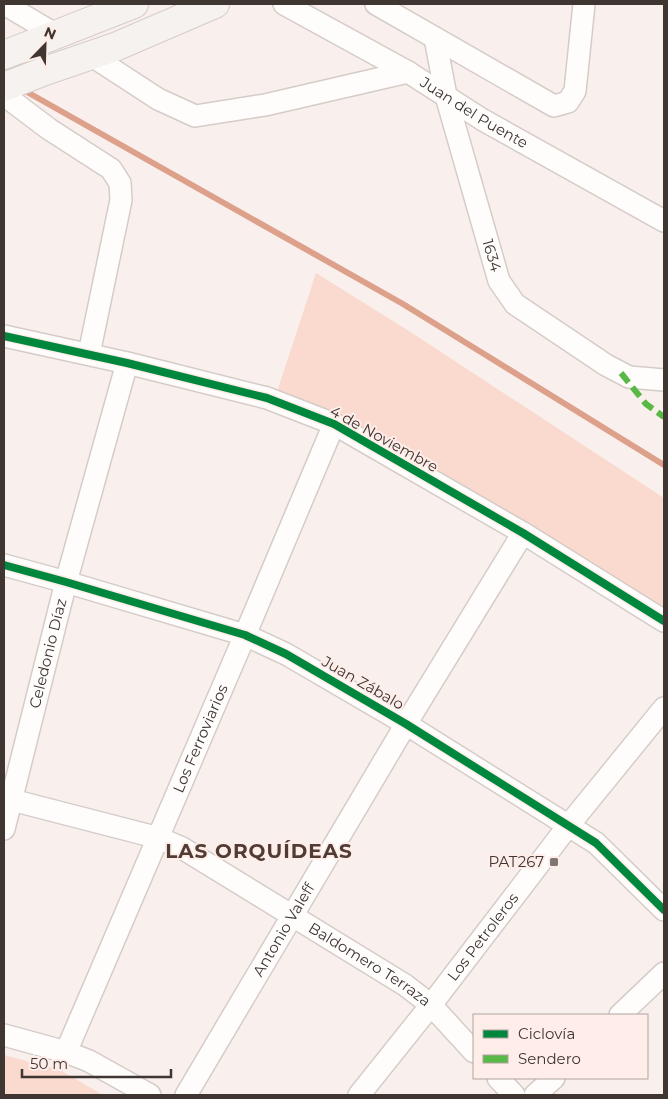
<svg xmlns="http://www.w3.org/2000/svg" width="668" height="1099" font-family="Montserrat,sans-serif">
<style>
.green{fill:#fad9ce}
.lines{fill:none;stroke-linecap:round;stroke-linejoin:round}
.stream{stroke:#dda08a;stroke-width:6}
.minor-casing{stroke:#d5ccc8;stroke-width:24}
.secondary-casing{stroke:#d5ccc8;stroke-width:30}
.minor{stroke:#fefdfc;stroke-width:21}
.secondary{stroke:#f6f2f0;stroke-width:28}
.quiet{stroke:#58b947;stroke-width:6;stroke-dasharray:12 6;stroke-linecap:butt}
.cycleway-casing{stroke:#feede8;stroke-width:11}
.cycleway{stroke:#00873e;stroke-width:8}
.poi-dot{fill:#807673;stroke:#feede8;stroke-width:2}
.labels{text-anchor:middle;stroke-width:4;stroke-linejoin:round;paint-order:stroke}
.street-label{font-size:15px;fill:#3f3531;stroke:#feede8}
.poi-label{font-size:15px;fill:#3f3531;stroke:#feede8;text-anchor:end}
.district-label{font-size:20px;font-weight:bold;letter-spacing:1px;fill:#513c35;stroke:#feede8}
</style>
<rect width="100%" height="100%" fill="#f9f0ed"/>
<path class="green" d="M 316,273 L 409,331 L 664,498 L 664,610 L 275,398 Z
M 4,1055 L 60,1070 L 103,1095 L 4,1095 Z"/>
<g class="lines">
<path class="stream" d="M 20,88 L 403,304 L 664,465"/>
<defs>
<g id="minor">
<path d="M 4,4 L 55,34"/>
<path id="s1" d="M 284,4 L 408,72 L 483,120 L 664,221"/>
<path d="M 376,4 L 554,106 L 568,102 L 575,91 L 584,4"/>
<path id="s2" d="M 435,38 L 446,96 L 499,281 L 515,304 L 606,365 L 629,377 L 664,380"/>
<path d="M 92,56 L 158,99 L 195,116 L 265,105 L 408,72"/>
<path d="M 4,95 L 49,129 L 111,169 L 120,183 L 121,200 L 89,354"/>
<path d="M 4,336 L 127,363 L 267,398 L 334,424 L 523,533 L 664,621"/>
<path d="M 4,565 L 66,582 L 245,635 L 286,654 L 406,724 L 596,843 L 664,910"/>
<path id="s3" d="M 4,798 L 159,838 L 182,848 L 405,985 L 431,1005 L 474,1052"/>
<path id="s4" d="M 4,829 L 66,582 L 127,363"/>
<path d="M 620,1015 L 664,973"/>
<path d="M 4,1035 L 66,1052 L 89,1061 L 150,1095"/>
<path id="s5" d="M 66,1052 L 245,635 L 334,424"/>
<path d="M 498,1078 L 514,1095"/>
<path id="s6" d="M 186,1095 L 406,724 L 523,533"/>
<path id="s7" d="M 359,1095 L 431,1005 L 568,826 L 664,708"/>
<path d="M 535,1095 L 554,1078"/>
</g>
<path id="secondary" d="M 4,55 L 134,4
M 4,87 L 45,71 L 115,47 L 215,4"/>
</defs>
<use href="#minor" class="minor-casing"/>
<use href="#secondary" class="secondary-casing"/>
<use href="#minor" class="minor"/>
<use href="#secondary" class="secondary"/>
<path class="quiet" d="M 621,373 L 646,404 L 664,417"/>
<defs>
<path id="cycleway" d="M 4,336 L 127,363 L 267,398 L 334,424 L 523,533 L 664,621
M 4,565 L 66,582 L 245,635 L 286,654 L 406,724 L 596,843 L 664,910"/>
</defs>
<use href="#cycleway" class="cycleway-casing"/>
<use href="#cycleway" class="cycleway"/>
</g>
<rect class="poi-dot" x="549" y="857" width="10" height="10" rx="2.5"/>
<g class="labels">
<g class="street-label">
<text dy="5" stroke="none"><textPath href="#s1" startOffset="219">Juan del Puente</textPath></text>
<text dy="5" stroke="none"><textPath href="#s2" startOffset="225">1634</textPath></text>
<text transform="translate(384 439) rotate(29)" y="5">4 de Noviembre</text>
<text dy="5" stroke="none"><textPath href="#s4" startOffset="181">Celedonio Díaz</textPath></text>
<text transform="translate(363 683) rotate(30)" y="5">Juan Zábalo</text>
<text dy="5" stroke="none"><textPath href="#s5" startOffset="341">Los Ferroviarios</textPath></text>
<text dy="5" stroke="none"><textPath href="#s6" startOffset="192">Antonio Valeff</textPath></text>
<text dy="5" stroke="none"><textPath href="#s7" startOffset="201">Los Petroleros</textPath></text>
<text dy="5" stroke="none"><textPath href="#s3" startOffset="406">Baldomero Terraza</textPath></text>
</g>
<g class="poi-label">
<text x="544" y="867">PAT267</text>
</g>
<g class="district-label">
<text x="259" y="858">LAS ORQUÍDEAS</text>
</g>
</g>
<rect width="668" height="1099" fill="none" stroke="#3f3531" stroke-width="10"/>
<rect x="473" y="1014" width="175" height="65" fill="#feede8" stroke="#b2a39f"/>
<rect x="483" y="1030" width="25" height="8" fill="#00873e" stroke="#b2a39f"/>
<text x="518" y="1039" font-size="15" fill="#3f3531">Ciclovía</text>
<rect x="483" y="1055" width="25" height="8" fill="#58b947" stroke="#b2a39f"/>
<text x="518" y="1064" font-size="15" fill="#3f3531">Sendero</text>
<g transform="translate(45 45) rotate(23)" stroke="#feede8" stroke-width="4" paint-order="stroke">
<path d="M0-4L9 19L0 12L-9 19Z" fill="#3f3531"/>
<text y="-8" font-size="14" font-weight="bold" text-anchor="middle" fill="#3f3531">N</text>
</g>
<path d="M22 1069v8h149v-8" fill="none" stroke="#3f3531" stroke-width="2.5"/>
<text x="30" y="1069" font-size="15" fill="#3f3531" stroke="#feede8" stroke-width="4" paint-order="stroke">50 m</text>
</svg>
